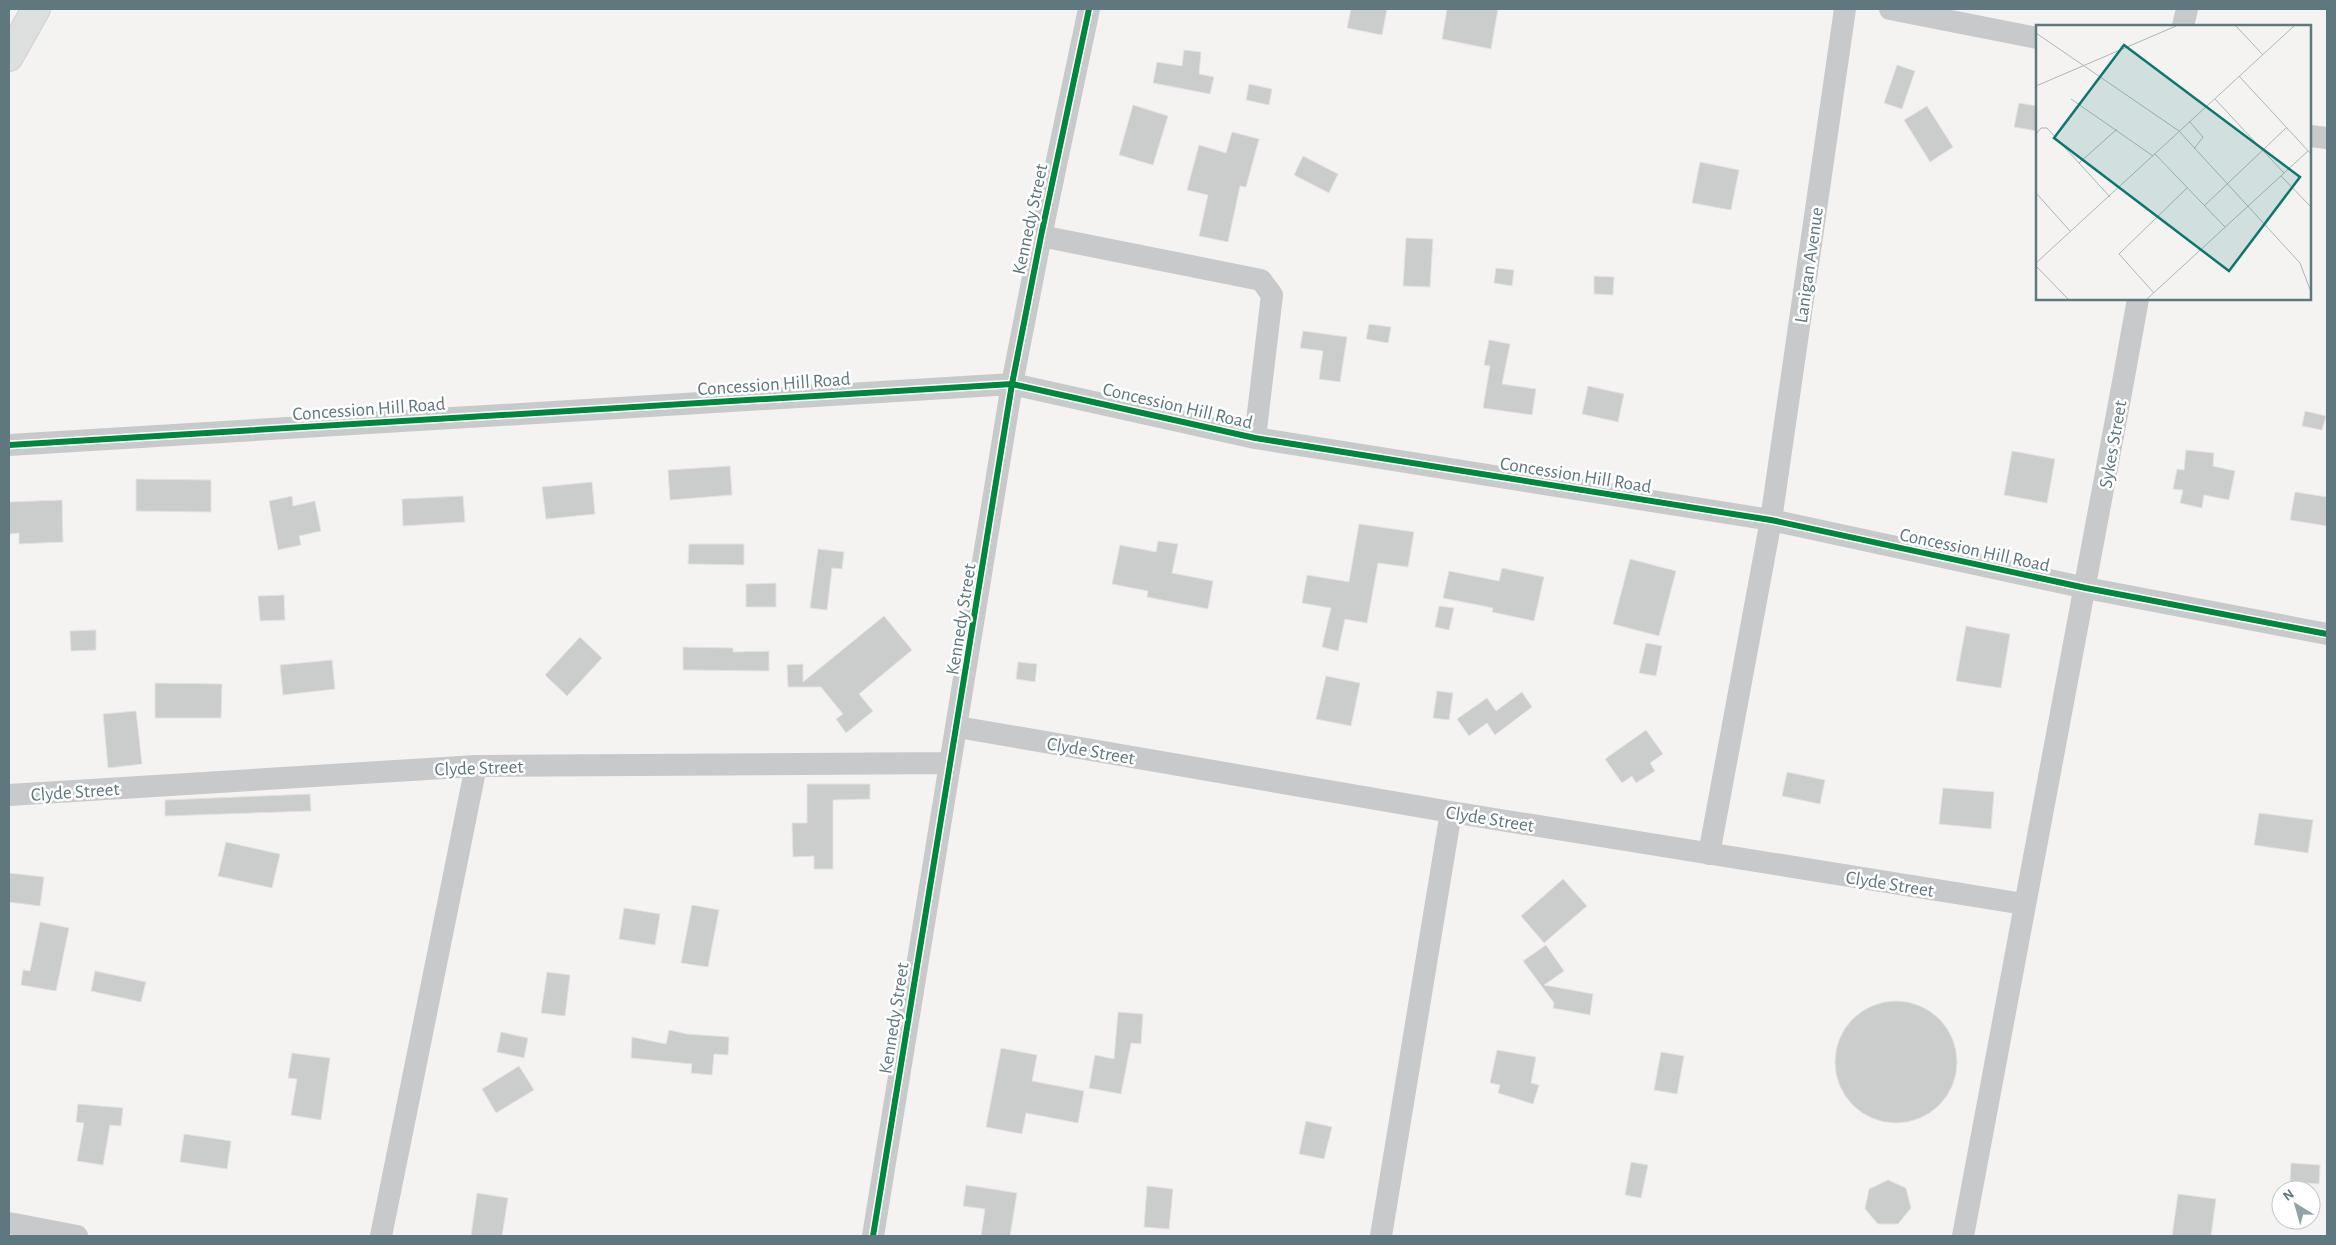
<svg xmlns="http://www.w3.org/2000/svg" width="2336" height="1245" font-family="'Alegreya Sans',sans-serif">
<style>
.building{fill:#cbcdcd;stroke:#e4e3e2}
.lines{fill:none;stroke-linecap:round;stroke-linejoin:round}
.highway-casing{stroke:#cfd0d0;stroke-width:30}
.street{stroke:#c8c9ca;stroke-width:22}
.highway{stroke:#dddfde;stroke-width:28}
.cycleway-casing{stroke:#fff;stroke-width:9}
.cycleway{stroke:#00873e;stroke-width:6}
.labels{text-anchor:middle;stroke-width:5;stroke-linejoin:round;paint-order:stroke}
.street-label{font-size:19px;fill:#5f777e;stroke:#fff}
.inset-road{fill:none;stroke:#abb6ba;stroke-width:1}
.view{fill:#0f766e;fill-opacity:0.15;stroke:#0f766e;stroke-width:2.5}
.inset-edge{fill:none;stroke:#5f777e;stroke-width:2.5}
</style>
<rect width="100%" height="100%" fill="#f4f3f2"/>
<path class="building" d="M 1351,9 L 1387,9 L 1382,35 L 1347,28 Z
M 1447,9 L 1498,9 L 1491,49 L 1442,39 Z
M 1184,50 L 1201,52 L 1199,74 L 1214,77 L 1210,94 L 1153,83 L 1157,62 L 1182,66 Z
M 1897,65 L 1915,71 L 1902,109 L 1884,103 Z
M 1249,84 L 1272,89 L 1269,105 L 1246,100 Z
M 2019,103 L 2037,106 L 2037,131 L 2014,127 Z
M 1133,105 L 1168,116 L 1153,165 L 1119,155 Z
M 1927,106 L 1953,147 L 1930,162 L 1904,120 Z
M 1232,132 L 1259,139 L 1246,187 L 1240,186 L 1228,242 L 1199,236 L 1208,195 L 1187,190 L 1199,145 L 1226,153 Z
M 1303,156 L 1338,174 L 1329,193 L 1294,175 Z
M 1700,162 L 1739,170 L 1731,210 L 1692,203 Z
M 1406,238 L 1433,239 L 1430,287 L 1403,286 Z
M 1496,268 L 1514,270 L 1512,286 L 1494,283 Z
M 1594,276 L 1614,277 L 1613,295 L 1594,294 Z
M 1369,324 L 1391,327 L 1388,343 L 1366,339 Z
M 1303,331 L 1347,337 L 1340,382 L 1319,379 L 1323,351 L 1300,348 Z
M 1489,340 L 1510,344 L 1502,384 L 1536,389 L 1532,415 L 1483,408 L 1490,366 L 1484,365 Z
M 1588,386 L 1624,394 L 1618,422 L 1582,414 Z
M 2305,411 L 2326,416 L 2322,430 L 2302,426 Z
M 2186,450 L 2214,453 L 2213,466 L 2235,471 L 2229,500 L 2204,495 L 2202,508 L 2180,503 L 2183,490 L 2173,489 L 2177,469 L 2184,470 Z
M 2012,451 L 2055,459 L 2047,503 L 2004,495 Z
M 730,466 L 732,495 L 670,500 L 668,470 Z
M 136,479 L 211,480 L 211,512 L 136,511 Z
M 592,482 L 595,514 L 546,519 L 542,487 Z
M 2295,492 L 2327,497 L 2327,526 L 2290,520 Z
M 292,496 L 293,506 L 315,501 L 321,531 L 299,536 L 301,545 L 278,550 L 269,501 Z
M 463,496 L 465,522 L 403,526 L 402,499 Z
M 62,500 L 63,542 L 19,544 L 19,533 L 9,534 L 9,502 Z
M 1359,524 L 1414,532 L 1408,567 L 1378,563 L 1367,623 L 1345,619 L 1338,651 L 1322,647 L 1331,608 L 1302,603 L 1307,575 L 1349,582 Z
M 1158,541 L 1178,544 L 1172,573 L 1213,581 L 1208,609 L 1147,597 L 1148,591 L 1112,584 L 1120,545 L 1156,552 Z
M 689,544 L 744,544 L 744,565 L 688,564 Z
M 818,549 L 844,552 L 842,569 L 832,568 L 827,610 L 810,608 Z
M 1630,559 L 1676,571 L 1659,636 L 1613,624 Z
M 1502,568 L 1544,577 L 1534,621 L 1492,612 L 1493,608 L 1443,598 L 1449,571 L 1499,581 Z
M 776,583 L 776,607 L 746,607 L 746,584 Z
M 284,595 L 285,620 L 260,621 L 258,596 Z
M 1439,606 L 1454,608 L 1449,630 L 1435,627 Z
M 884,616 L 912,650 L 859,694 L 873,711 L 846,733 L 836,719 L 843,714 L 821,687 L 788,687 L 787,665 L 803,664 L 803,682 Z
M 1966,626 L 2010,634 L 2001,688 L 1956,681 Z
M 96,630 L 96,650 L 71,651 L 70,631 Z
M 580,637 L 602,658 L 567,696 L 545,675 Z
M 1646,643 L 1662,646 L 1656,676 L 1639,673 Z
M 683,647 L 733,648 L 733,652 L 769,651 L 769,671 L 683,670 Z
M 332,660 L 335,689 L 283,695 L 280,665 Z
M 1018,662 L 1037,664 L 1035,682 L 1016,679 Z
M 1326,676 L 1360,683 L 1351,726 L 1316,719 Z
M 155,683 L 222,684 L 221,718 L 155,718 Z
M 1437,691 L 1453,693 L 1449,720 L 1433,718 Z
M 1522,692 L 1532,707 L 1495,735 L 1487,723 L 1469,736 L 1457,719 L 1487,698 L 1496,711 Z
M 136,711 L 142,764 L 108,768 L 103,714 Z
M 1646,730 L 1663,754 L 1650,763 L 1655,771 L 1636,783 L 1632,776 L 1622,783 L 1605,759 Z
M 1787,772 L 1825,780 L 1820,804 L 1782,796 Z
M 807,784 L 870,784 L 870,799 L 833,800 L 833,869 L 814,869 L 814,856 L 793,857 L 792,823 L 807,823 Z
M 1943,788 L 1994,792 L 1991,829 L 1939,824 Z
M 310,794 L 311,811 L 165,816 L 165,800 Z
M 2259,813 L 2313,820 L 2308,853 L 2254,845 Z
M 226,842 L 280,854 L 272,888 L 218,876 Z
M 9,873 L 44,877 L 40,906 L 9,902 Z
M 1563,879 L 1587,906 L 1544,943 L 1521,916 Z
M 692,905 L 719,910 L 708,967 L 681,963 Z
M 624,908 L 660,914 L 655,945 L 619,939 Z
M 40,922 L 69,928 L 56,991 L 21,985 L 23,970 L 30,971 Z
M 1546,945 L 1564,971 L 1544,985 L 1593,994 L 1590,1015 L 1553,1008 L 1554,1003 L 1523,961 Z
M 95,971 L 146,982 L 141,1002 L 91,991 Z
M 547,972 L 570,975 L 565,1016 L 541,1013 Z
M1835 1062a61 61 0 1 1 122 0a61 61 0 1 1-122 0Z
M 1118,1012 L 1143,1014 L 1141,1044 L 1131,1043 L 1121,1094 L 1089,1088 L 1095,1055 L 1114,1059 Z
M 669,1030 L 687,1034 L 729,1037 L 728,1055 L 714,1054 L 712,1075 L 691,1073 L 692,1064 L 631,1058 L 632,1037 L 666,1044 Z
M 501,1032 L 528,1038 L 524,1058 L 497,1052 Z
M 1001,1048 L 1037,1055 L 1032,1081 L 1084,1091 L 1078,1123 L 1026,1113 L 1022,1134 L 986,1127 Z
M 1497,1050 L 1536,1057 L 1531,1083 L 1539,1085 L 1533,1104 L 1498,1093 L 1500,1085 L 1490,1083 Z
M 1661,1052 L 1684,1056 L 1677,1094 L 1654,1090 Z
M 292,1053 L 330,1058 L 321,1120 L 291,1115 L 297,1079 L 288,1078 Z
M 519,1066 L 534,1090 L 496,1113 L 482,1089 Z
M 78,1104 L 123,1108 L 121,1126 L 110,1125 L 103,1165 L 77,1161 L 84,1123 L 76,1122 Z
M 1306,1121 L 1332,1127 L 1324,1159 L 1299,1154 Z
M 184,1134 L 231,1141 L 227,1169 L 180,1162 Z
M 1631,1162 L 1648,1165 L 1641,1198 L 1625,1195 Z
M 2291,1163 L 2320,1165 L 2319,1184 L 2290,1182 Z
M 1888,1180 L 1906,1188 L 1911,1208 L 1898,1224 L 1878,1224 L 1865,1209 L 1869,1189 Z
M 966,1185 L 1017,1193 L 1010,1236 L 981,1236 L 985,1209 L 963,1206 Z
M 1147,1186 L 1173,1189 L 1169,1229 L 1144,1227 Z
M 477,1193 L 508,1198 L 502,1236 L 471,1236 Z
M 2178,1194 L 2216,1199 L 2211,1236 L 2172,1236 Z"/>
<g class="lines">
<defs>
<path id="highway" d="M 9,57 L 36,9"/>
</defs>
<use href="#highway" class="highway-casing"/>
<path class="street" d="M 1890,9 L 2037,38
M 2183,26 L 2187,9
M 2310,136 L 2327,138
M 1041,236 L 1261,280 L 1272,295 L 1255,438
M 9,445 L 1012,384 L 1255,438 L 1771,520 L 2086,588 L 2327,634
M 958,727 L 1451,812 L 2024,904
M 9,795 L 476,766 L 950,763
M 1709,854 L 1771,520 L 1845,9
M 9,1223 L 77,1236
M 381,1236 L 476,766
M 873,1236 L 1012,384 L 1041,236 L 1089,9
M 1381,1236 L 1451,812
M 1963,1236 C 2020,924 2082,612 2138,299"/>
<use href="#highway" class="highway"/>
<defs>
<path id="cycleway" d="M 9,445 L 1012,384 L 1255,438 L 1771,520 L 2086,588 L 2327,634
M 873,1236 L 1012,384 L 1041,236 L 1089,9"/>
</defs>
<use href="#cycleway" class="cycleway-casing"/>
<use href="#cycleway" class="cycleway"/>
</g>
<g class="labels">
<g class="street-label">
<text transform="translate(1029 219) rotate(-78)" y="7">Kennedy Street</text>
<text transform="translate(1808 265) rotate(-82)" y="7">Lanigan Avenue</text>
<text transform="translate(774 383) rotate(-4)" y="7">Concession Hill Road</text>
<text transform="translate(1178 405) rotate(13)" y="7">Concession Hill Road</text>
<text transform="translate(369 408) rotate(-4)" y="7">Concession Hill Road</text>
<text transform="translate(2112 444) rotate(-80)" y="7">Sykes Street</text>
<text transform="translate(1576 474) rotate(9)" y="7">Concession Hill Road</text>
<text transform="translate(1975 549) rotate(12)" y="7">Concession Hill Road</text>
<text transform="translate(960 619) rotate(-81)" y="7">Kennedy Street</text>
<text transform="translate(1091 750) rotate(10)" y="7">Clyde Street</text>
<text transform="translate(479 767) rotate(-2)" y="7">Clyde Street</text>
<text transform="translate(75 791) rotate(-4)" y="7">Clyde Street</text>
<text transform="translate(1490 818) rotate(9)" y="7">Clyde Street</text>
<text transform="translate(1890 883) rotate(9)" y="7">Clyde Street</text>
<text transform="translate(893 1018) rotate(-81)" y="7">Kennedy Street</text>
</g>
</g>
<g transform="translate(2036 25)">
<rect width="275" height="275" fill="#f4f3f2"/>
<path class="inset-road" d="M 200,1 L 227,30M 0,8 L 143,106 L 264,238 L 275,267M 203,51 L 275,129M 0,61 L 140,1M 35,74 L 117,131M 179,74 L 248,148M 153,96 L 167,112 L 158,124M 0,109 L 5,103 L 11,103 L 74,172M 119,129 L 189,202M 43,138 L 81,104M 245,151 L 275,182M 0,168 L 34,206M 168,181 L 250,103M 0,238 L 258,1M 0,241 L 32,274M 118,268 L 83,229 L 151,163M 111,274 L 272,126"/>
<path class="view" d="M 88,20 L 264,152 L 193,246 L 18,113 Z"/>
<rect width="275" height="275" class="inset-edge"/>
</g>
<rect width="2336" height="1245" fill="none" stroke="#5f777e" stroke-width="20"/>
<g transform="translate(2296 1205) rotate(323)"><circle r="24" fill="#ffffff" stroke="#bfc9cb"/>
<path d="M0-4L9 19L0 12L-9 19Z" fill="#93a2a7"/>
<text y="-8" font-size="14" font-weight="bold" text-anchor="middle" fill="#5f777e">N</text>
</g>
</svg>
